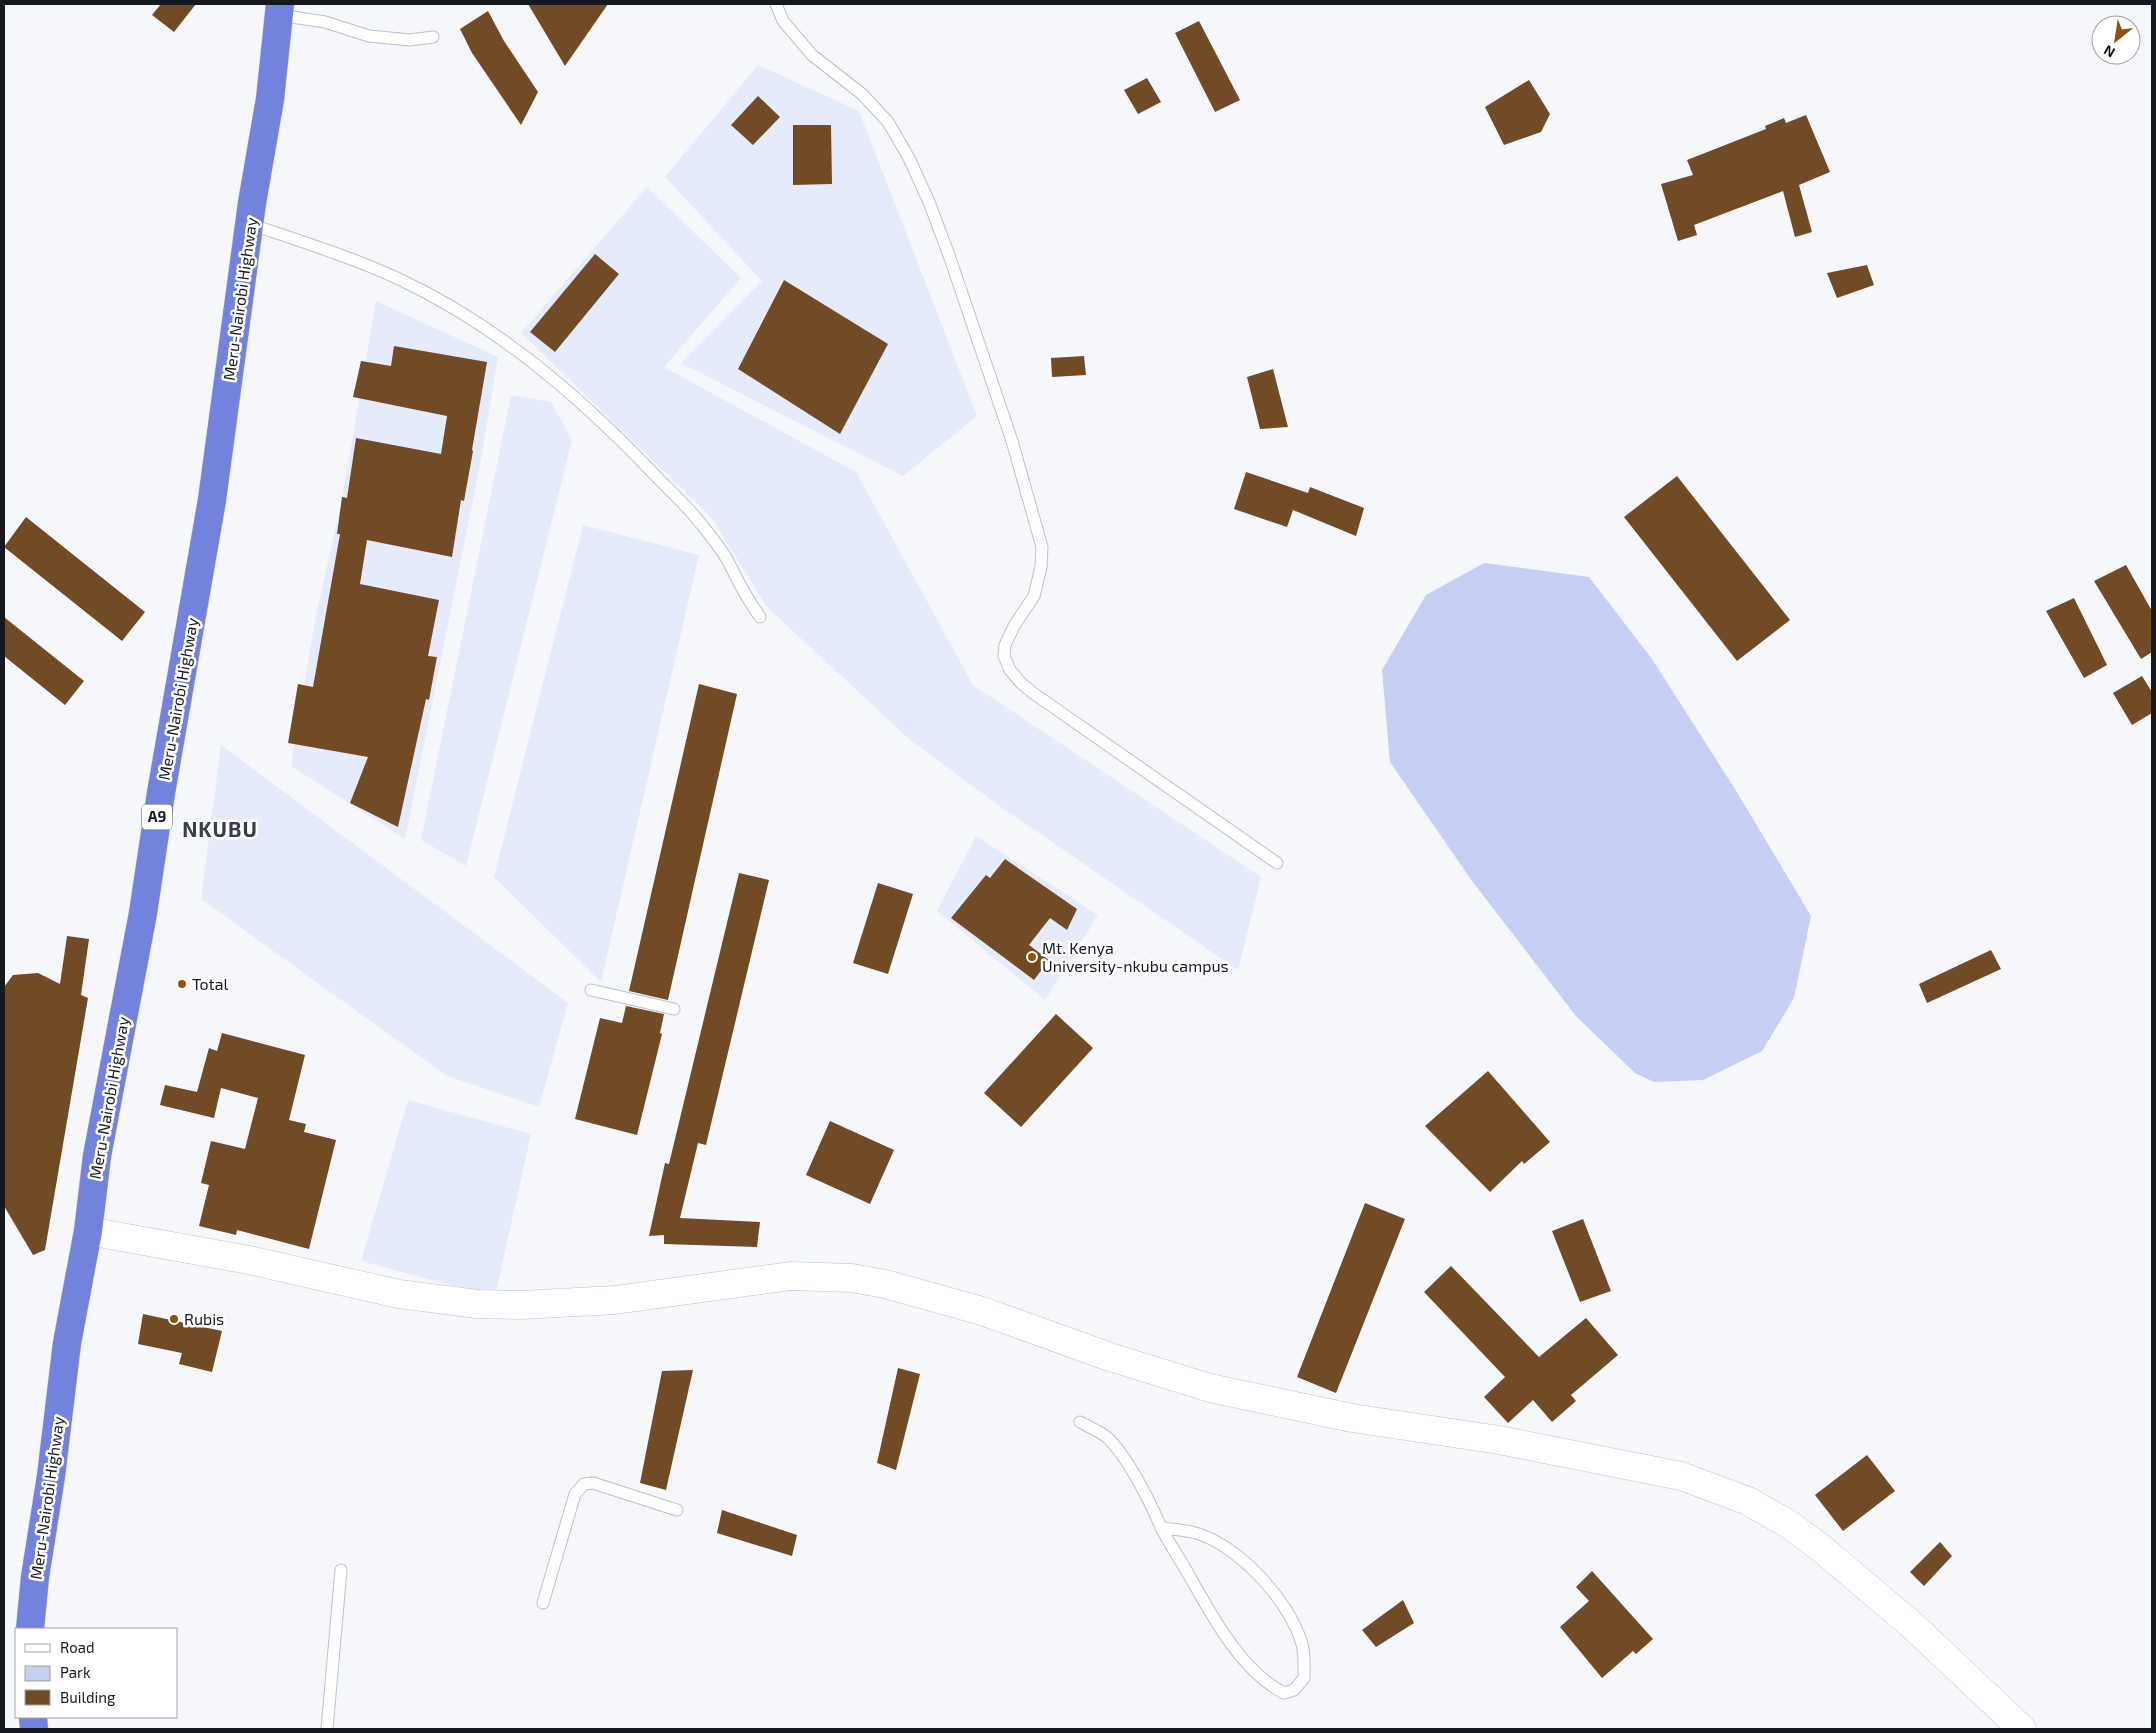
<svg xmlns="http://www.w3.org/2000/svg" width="2156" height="1733" font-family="'Exo 2',sans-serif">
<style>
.built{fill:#e6ebfc}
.green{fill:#c6cef3}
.building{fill:#704b25}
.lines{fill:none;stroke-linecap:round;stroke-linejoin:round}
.lane-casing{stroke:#bac0d5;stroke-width:13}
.secondary-casing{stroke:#bac0d5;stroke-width:29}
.highway-casing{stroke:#d0d1d2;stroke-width:29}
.lane{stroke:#fff;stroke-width:11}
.secondary{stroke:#fff;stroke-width:28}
.highway{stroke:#7382dc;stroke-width:28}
.poi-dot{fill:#8c540a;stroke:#fff;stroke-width:2}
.labels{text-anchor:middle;stroke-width:5;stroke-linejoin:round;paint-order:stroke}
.shield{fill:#fff;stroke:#5c5d63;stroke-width:1}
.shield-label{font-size:15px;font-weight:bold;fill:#161820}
.street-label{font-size:16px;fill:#161820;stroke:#fff}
.poi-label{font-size:16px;fill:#161820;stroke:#fff;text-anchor:start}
.district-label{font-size:21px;font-weight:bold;letter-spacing:1px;fill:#393d4e;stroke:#fff}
</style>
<rect width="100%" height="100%" fill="#f5f7fb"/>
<path class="built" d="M 758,65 L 859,111 L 977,416 L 903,476 L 681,363 L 762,281 L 665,177 Z
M 647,187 L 741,278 L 664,367 L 856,472 L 973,685 L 1261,877 L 1238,970 L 1001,807 L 909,739 L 767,607 L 711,517 L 521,333 Z
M 376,301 L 498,357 L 479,470 L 405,839 L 291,766 L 315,621 L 342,499 Z
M 511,395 L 551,402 L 572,440 L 466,866 L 421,840 Z
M 583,525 L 699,555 L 601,982 L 494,877 Z
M 221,745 L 568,1003 L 539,1107 L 447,1076 L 201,899 Z
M 976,836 L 1098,915 L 1045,1000 L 937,911 Z
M 408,1100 L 531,1134 L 495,1297 L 361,1261 Z"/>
<path class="green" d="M 1484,563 L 1589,577 L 1652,659 L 1735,789 L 1811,916 L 1794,998 L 1762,1051 L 1703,1080 L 1654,1082 L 1635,1073 L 1576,1016 L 1472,881 L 1390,762 L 1382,670 L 1426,595 Z"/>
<path class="building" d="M 161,4 L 196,4 L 174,32 L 152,15 Z
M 528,4 L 608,4 L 565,66 Z
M 488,11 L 504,41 L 538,92 L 521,125 L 472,53 L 460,29 Z
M 1199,21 L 1240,100 L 1215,112 L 1175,33 Z
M 1147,78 L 1161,102 L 1138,114 L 1124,90 Z
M 1529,80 L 1550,114 L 1541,132 L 1504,145 L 1485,107 Z
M 758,96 L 780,117 L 753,145 L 731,125 Z
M 1806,115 L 1830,172 L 1799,185 L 1812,232 L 1795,237 L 1783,191 L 1694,225 L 1697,235 L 1678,241 L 1661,184 L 1693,175 L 1687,160 L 1766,129 L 1765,126 L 1784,118 L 1786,123 Z
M 793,125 L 831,125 L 832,184 L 793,185 Z
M 595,254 L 619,274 L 555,352 L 530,332 Z
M 1867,265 L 1874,285 L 1837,298 L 1827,273 Z
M 784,280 L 888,344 L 840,434 L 738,369 Z
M 394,346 L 487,362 L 472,450 L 473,451 L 464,501 L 461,500 L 452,557 L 367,540 L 360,584 L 439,600 L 428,656 L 437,657 L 429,700 L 426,699 L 398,827 L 350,803 L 368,757 L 288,743 L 298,684 L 313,687 L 340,534 L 337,534 L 342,497 L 347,498 L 356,438 L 441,454 L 447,416 L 353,397 L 361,361 L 391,366 Z
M 1084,356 L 1086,375 L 1052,377 L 1051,358 Z
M 1273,369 L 1288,427 L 1260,429 L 1247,377 Z
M 1246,472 L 1308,493 L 1310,487 L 1364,508 L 1356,536 L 1293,510 L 1287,527 L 1234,509 Z
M 1677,476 L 1790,620 L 1737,661 L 1624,517 Z
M 26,517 L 145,612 L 122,641 L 4,547 Z
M 2126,565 L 2152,611 L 2152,652 L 2141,659 L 2094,581 Z
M 2074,598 L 2107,665 L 2084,678 L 2046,611 Z
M 4,617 L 84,681 L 65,705 L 4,656 Z
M 2142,676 L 2152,692 L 2152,713 L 2132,725 L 2113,693 Z
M 699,684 L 737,694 L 668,1000 L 629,991 Z
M 1005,859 L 1077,909 L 1067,930 L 1050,918 L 1029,945 L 1049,960 L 1034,980 L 951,918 L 986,875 L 990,878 Z
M 739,873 L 769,880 L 706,1145 L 698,1143 L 680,1218 L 760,1222 L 757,1247 L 664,1244 L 664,1235 L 649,1236 L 665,1163 L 669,1164 Z
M 878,883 L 913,894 L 888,974 L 853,963 Z
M 67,936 L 89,939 L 81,995 L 88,998 L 45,1250 L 33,1255 L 4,1206 L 4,987 L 13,975 L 38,973 L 60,984 Z
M 1991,950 L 2001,969 L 1927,1003 L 1919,984 Z
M 626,1006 L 664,1014 L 660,1033 L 662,1034 L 637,1135 L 575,1119 L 600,1018 L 622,1023 Z
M 1056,1014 L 1093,1048 L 1021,1127 L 984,1093 Z
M 222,1033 L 305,1055 L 289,1120 L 306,1124 L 304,1132 L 336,1140 L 309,1249 L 237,1230 L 236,1235 L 199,1226 L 209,1185 L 201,1183 L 211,1141 L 245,1149 L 258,1098 L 221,1088 L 214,1118 L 160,1105 L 165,1085 L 197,1092 L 209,1048 L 217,1051 Z
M 1488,1071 L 1550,1142 L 1524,1164 L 1522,1161 L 1490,1192 L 1425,1126 Z
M 830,1121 L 894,1150 L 870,1204 L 806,1175 Z
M 1365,1203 L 1405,1219 L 1336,1393 L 1297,1377 Z
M 1583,1219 L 1611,1291 L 1580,1302 L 1552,1231 Z
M 1451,1266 L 1539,1357 L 1586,1318 L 1618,1355 L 1571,1395 L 1576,1401 L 1552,1422 L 1533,1400 L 1508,1423 L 1484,1397 L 1505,1377 L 1424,1292 Z
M 143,1314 L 222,1331 L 212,1372 L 179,1364 L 182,1353 L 138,1344 Z
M 898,1368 L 920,1374 L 896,1470 L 877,1463 Z
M 693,1370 L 666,1490 L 640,1483 L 662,1371 Z
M 1867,1455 L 1895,1491 L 1843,1531 L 1815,1495 Z
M 722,1510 L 797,1535 L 792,1556 L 717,1533 Z
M 1940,1542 L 1952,1556 L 1924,1586 L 1910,1572 Z
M 1592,1571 L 1653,1639 L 1636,1654 L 1633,1651 L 1602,1678 L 1560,1627 L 1589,1601 L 1576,1587 Z
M 1403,1600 L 1414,1623 L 1376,1647 L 1362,1630 Z"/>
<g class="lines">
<defs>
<path id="lane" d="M 776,4 L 783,21 L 812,55 L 862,94 L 888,122 L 909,158 L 929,202 L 950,258 L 1012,441 L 1042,547 L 1041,567 L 1034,596 L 1014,626 L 1005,645 L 1004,656 L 1010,670 L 1021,683 L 1033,693 L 1277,863
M 279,15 L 325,22 L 369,36 L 410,40 L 433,37
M 250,224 C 300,241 351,257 399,279 C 495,324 577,394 650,470 C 666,487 683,502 697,519 C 708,533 723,550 730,565 C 739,584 748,600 760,617
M 591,990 L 674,1009
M 1080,1422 C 1089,1427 1102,1432 1109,1439 C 1130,1461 1149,1500 1161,1527 C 1168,1542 1178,1556 1186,1570 C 1210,1612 1240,1671 1284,1693 L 1294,1690 L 1304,1678 C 1304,1667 1305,1655 1302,1644 C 1290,1601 1236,1542 1192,1532 C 1182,1530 1171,1529 1161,1528
M 543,1603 L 575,1494 L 584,1484 L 593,1483 L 677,1510
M 327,1729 L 341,1570"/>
<path id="secondary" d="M 88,1231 L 249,1260 L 399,1294 L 477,1304 L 521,1305 L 615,1300 L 791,1276 L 852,1278 L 885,1284 L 982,1311 L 1110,1357 L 1210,1388 L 1352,1418 L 1499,1440 L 1681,1476 L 1748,1501 L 1790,1525 L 1822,1549 L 1913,1626 L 2022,1729"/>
<path id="highway" d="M 30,1629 L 35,1577 L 51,1476 L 67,1343 L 88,1231 L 97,1156 L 143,913 L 161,793 L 212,500 L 252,203 L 270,99 L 280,4
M 33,1717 L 34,1729"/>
</defs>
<use href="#lane" class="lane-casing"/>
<use href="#secondary" class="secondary-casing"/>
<use href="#highway" class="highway-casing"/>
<use href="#lane" class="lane"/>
<use href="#secondary" class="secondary"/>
<use href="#highway" class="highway"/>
</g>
<g class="poi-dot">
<circle cx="1032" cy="957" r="5"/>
<circle cx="182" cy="984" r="5"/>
<circle cx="174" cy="1319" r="5"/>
</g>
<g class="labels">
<rect class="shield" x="142" y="804.5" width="30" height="25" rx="4"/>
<g class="shield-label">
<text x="157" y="822">A9</text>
</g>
<g class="street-label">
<text transform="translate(240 299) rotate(-82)" y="6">Meru-Nairobi Highway</text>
<text transform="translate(178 699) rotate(-80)" y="6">Meru-Nairobi Highway</text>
<text transform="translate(109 1098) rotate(-80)" y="6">Meru-Nairobi Highway</text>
<text transform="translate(47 1498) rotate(-82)" y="6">Meru-Nairobi Highway</text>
</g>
<g class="poi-label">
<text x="1042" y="954">Mt. Kenya<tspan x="1042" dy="18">University-nkubu campus</tspan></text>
<text x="192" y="990">Total</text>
<text x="184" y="1325">Rubis</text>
</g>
<g class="district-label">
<text x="220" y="837">NKUBU</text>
</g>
</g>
<rect width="2156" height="1733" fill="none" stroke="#161820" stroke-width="10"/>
<rect x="15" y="1628" width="162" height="90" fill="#ffffff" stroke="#a2a3a6"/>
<rect x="25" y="1644" width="25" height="8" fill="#ffffff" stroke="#a2a3a6"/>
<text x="60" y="1653" font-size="15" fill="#161820">Road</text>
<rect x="25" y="1666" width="25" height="15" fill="#c6cef3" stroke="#a2a3a6"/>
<text x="60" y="1678" font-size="15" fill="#161820">Park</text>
<rect x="25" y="1690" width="25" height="15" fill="#704b25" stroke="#a2a3a6"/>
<text x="60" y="1703" font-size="15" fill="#161820">Building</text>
<g transform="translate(2116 40) rotate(210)"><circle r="24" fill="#ffffff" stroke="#a2a3a6"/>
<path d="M0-4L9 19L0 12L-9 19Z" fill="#8c540a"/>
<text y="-8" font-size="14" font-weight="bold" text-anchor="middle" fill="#161820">N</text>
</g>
</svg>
